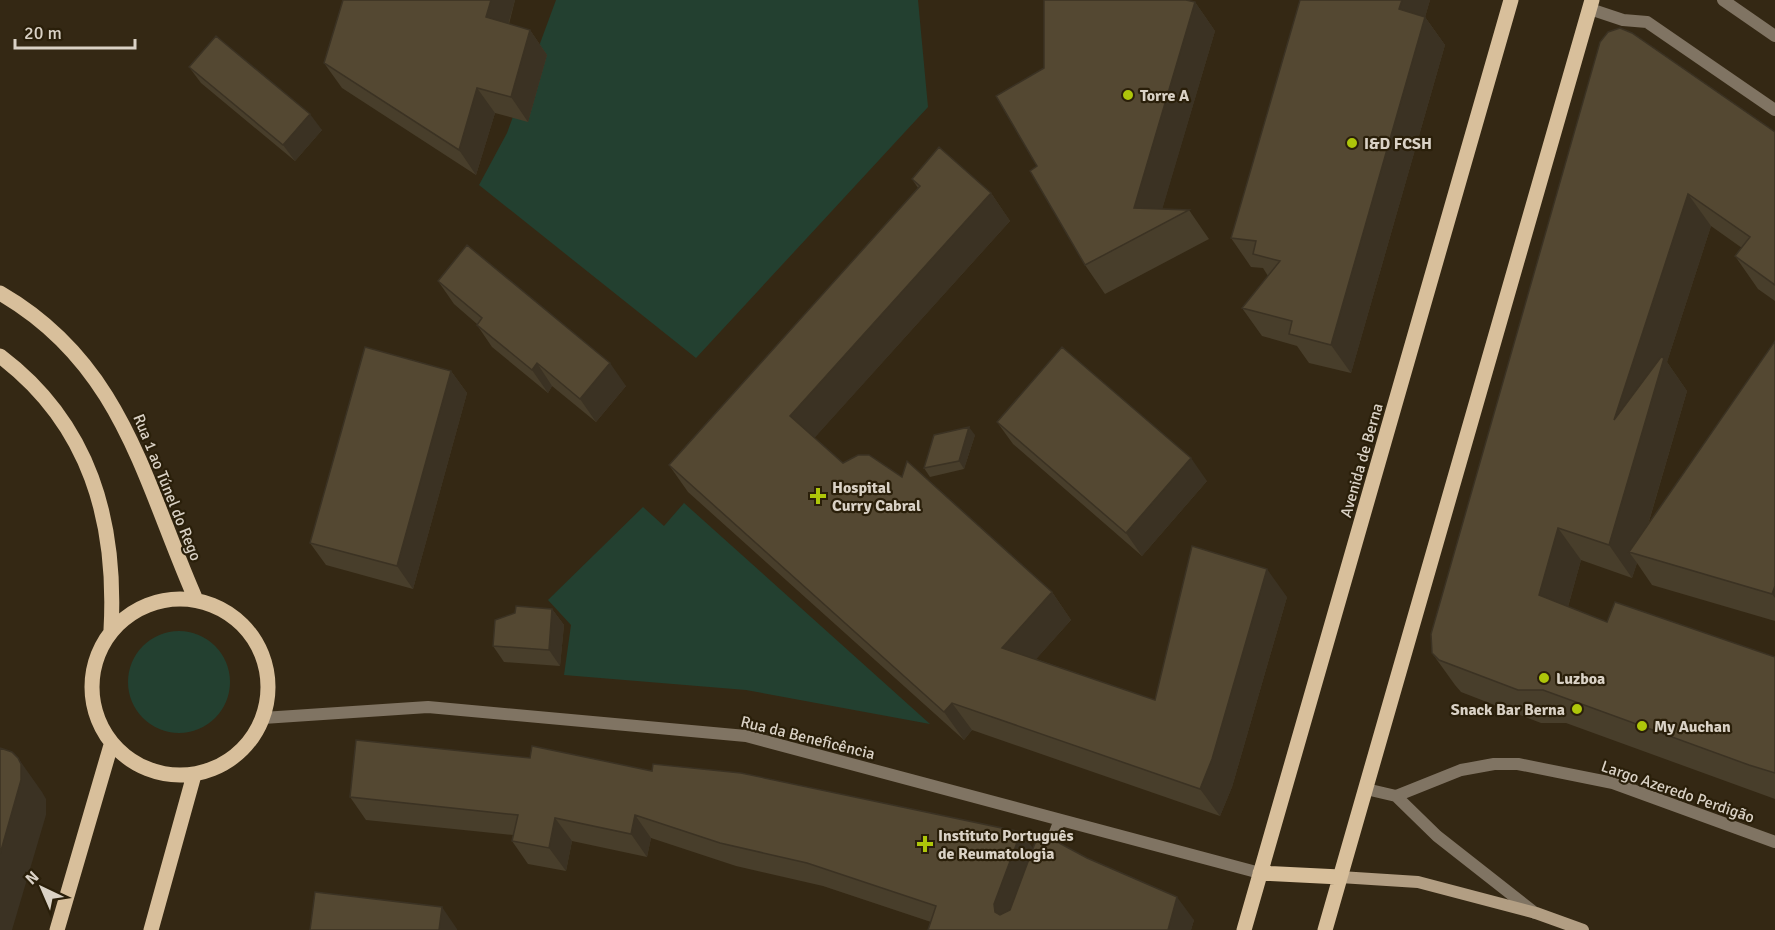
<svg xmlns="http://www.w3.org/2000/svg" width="1775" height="930" font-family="Signika,sans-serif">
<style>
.green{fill:#234030}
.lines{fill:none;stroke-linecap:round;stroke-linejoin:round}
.minor{stroke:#807463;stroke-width:12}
.secondary{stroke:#b29e83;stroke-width:12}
.primary{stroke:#d8bf9b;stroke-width:15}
.wall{fill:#483e2b}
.shaded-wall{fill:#3b3223}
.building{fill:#544832;stroke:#3b3223;stroke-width:1.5}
.poi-dot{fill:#aec60a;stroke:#2a1f0a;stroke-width:2}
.labels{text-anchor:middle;stroke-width:4.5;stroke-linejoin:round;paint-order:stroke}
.poi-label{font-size:16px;font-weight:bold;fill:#dad2c6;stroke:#2a1f0a;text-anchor:start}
.street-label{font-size:16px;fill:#dad2c6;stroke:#2a1f0a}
</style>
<rect width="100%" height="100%" fill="#342814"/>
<path class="green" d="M 556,0 L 918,0 L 928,107 L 696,358 L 479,185 L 507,133 Z
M 684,503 L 930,724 L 746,690 L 564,675 L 571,625 L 548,600 L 643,507 L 664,526 Z
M128 682a51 51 0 1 1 102 0a51 51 0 1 1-102 0Z"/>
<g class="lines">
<path class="minor" d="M 1723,0 L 1775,36
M 1590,9 L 1623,20 L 1647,22 L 1775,110
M 263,718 L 428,707 L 746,736 L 1260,873
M 1366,789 L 1396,796 L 1437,836 L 1535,913
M 1396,796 L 1461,770 L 1494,764 L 1518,764 L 1613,783 L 1775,842
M 1047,854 L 1059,822"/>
<path class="secondary" d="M 1340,877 L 1418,882 L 1536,913 L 1583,930"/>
<path class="primary" d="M 0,293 C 123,364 143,480 196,600
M 0,356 C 90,424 117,521 111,630
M92 687a88 88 0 1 1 176 0a88 88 0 1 1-176 0Z
M 1260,873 L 1340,877
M 57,930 L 111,745
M 151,930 L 194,775
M 1244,930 L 1511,0
M 1325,930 L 1592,0"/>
</g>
<path class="wall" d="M 343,0 L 515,0 L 509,24 L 530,30 L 547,55 L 528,122 L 495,113 L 476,175 L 342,88 L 324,63 Z
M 1300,0 L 1430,0 L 1425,17 L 1445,45 L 1351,373 L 1309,363 L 1297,346 L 1262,336 L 1242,308 L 1268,276 L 1263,268 L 1251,267 L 1231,238 Z
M 1195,2 L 1215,31 L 1162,209 L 1189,210 L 1209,239 L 1105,294 L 1085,265 L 1037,166 L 1044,68 Z
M 1600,42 L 1775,132 L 1775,301 L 1758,289 L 1735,256 L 1742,248 L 1711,226 L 1667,362 L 1687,391 L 1648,525 L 1775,341 L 1775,621 L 1652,585 L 1637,563 L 1632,578 L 1581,560 L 1568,607 L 1607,622 L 1775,657 L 1775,799 L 1566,723 L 1541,723 L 1461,692 L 1455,685 L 1432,653 Z
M 189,67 L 322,130 L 295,161 L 201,83 Z
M 912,179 L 991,193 L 1010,221 L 814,438 L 843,463 L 1052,592 L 1071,620 L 1036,659 L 1155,700 L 1287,597 L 1232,787 L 1220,816 L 972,730 L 964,740 L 688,492 L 669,465 L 918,188 Z
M 438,281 L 626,386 L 596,422 L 552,386 L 548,393 L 492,347 L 477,325 L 477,324 L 454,304 Z
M 451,371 L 467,393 L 413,589 L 326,565 L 310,543 Z
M 997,422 L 1207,481 L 1142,556 L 1013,444 Z
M 975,435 L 964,469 L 930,477 L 924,468 Z
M 552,609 L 564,625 L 560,666 L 504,662 L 493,646 L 515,613 Z
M 652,771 L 1021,832 L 1033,849 L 1194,920 L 1191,930 L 928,930 L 931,922 L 823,886 L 736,866 L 651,838 L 647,857 L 572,841 L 566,871 L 528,864 L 512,841 L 513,835 L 366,820 L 350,797 Z"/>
<path class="shaded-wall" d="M 491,0 L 515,0 L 503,43 L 486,17 Z
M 1402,0 L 1430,0 L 1419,38 L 1399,9 Z
M 1195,2 L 1215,31 L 1157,227 L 1134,208 Z
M 1425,17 L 1445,45 L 1351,373 L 1331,345 Z
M 530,30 L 547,55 L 528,122 L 511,97 Z
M 477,88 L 495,113 L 476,175 L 459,150 Z
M 310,114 L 322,130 L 295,161 L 283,145 Z
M 991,193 L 1010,221 L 809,444 L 790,416 Z
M 1688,194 L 1711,226 L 1667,362 L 1687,391 L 1639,555 L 1629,552 L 1637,563 L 1632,578 L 1609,545 L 1614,420 Z
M 537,363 L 552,386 L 548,393 L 532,370 Z
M 610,363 L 626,386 L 596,422 L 580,399 Z
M 451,371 L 467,393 L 413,589 L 397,566 Z
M 969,427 L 975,435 L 964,469 L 959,461 Z
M 1191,458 L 1207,481 L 1142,556 L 1126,533 Z
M 1558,528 L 1581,560 L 1562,628 L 1539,595 Z
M 1267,569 L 1287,597 L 1232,787 L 1220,816 L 1200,789 Z
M 1775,586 L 1775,598 L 1772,594 Z
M 1052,592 L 1071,620 L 1021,676 L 1002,648 Z
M 552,609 L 564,625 L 560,666 L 549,650 Z
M 952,703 L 972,730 L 964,740 L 944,712 Z
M 18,758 L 42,792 L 46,799 L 46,815 L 12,930 L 0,930 L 0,854 Z
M 635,815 L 651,838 L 647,857 L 631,834 Z
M 555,818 L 572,841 L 566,871 L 549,848 Z
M 1021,832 L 1038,855 L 1010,927 L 995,912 L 994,904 Z
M 1177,897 L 1194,920 L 1191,930 L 1168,930 Z
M 442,907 L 457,929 L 457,930 L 439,930 Z"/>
<path class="building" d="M 343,0 L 491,0 L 486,17 L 530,30 L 511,97 L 477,88 L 459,150 L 324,63 Z
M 1044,0 L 1186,0 L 1195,2 L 1134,208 L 1189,210 L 1085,265 L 1030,171 L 1037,166 L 996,96 L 1044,68 Z
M 1300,0 L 1402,0 L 1399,9 L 1425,17 L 1331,345 L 1289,334 L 1292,321 L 1242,308 L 1280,261 L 1253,254 L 1256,241 L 1231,238 Z
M 1620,28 L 1632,33 L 1775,132 L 1775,285 L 1735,256 L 1750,237 L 1688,194 L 1614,420 L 1661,357 L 1664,358 L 1609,545 L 1558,528 L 1539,595 L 1607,622 L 1615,602 L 1775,657 L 1775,773 L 1749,765 L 1543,690 L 1518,690 L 1439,660 L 1432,653 L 1431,634 L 1600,42 L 1608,32 Z
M 216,36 L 310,114 L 283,145 L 189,67 Z
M 939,147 L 991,193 L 790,416 L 843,463 L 858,455 L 869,455 L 902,477 L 907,461 L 1052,592 L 1002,648 L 1155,700 L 1192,546 L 1267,569 L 1212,759 L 1200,789 L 952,703 L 944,712 L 669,465 L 920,186 L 912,179 Z
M 467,245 L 610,363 L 580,399 L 537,363 L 532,370 L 477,325 L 482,318 L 438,281 Z
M 1775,341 L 1775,586 L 1772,594 L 1629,552 Z
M 365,347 L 451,371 L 397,566 L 310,543 Z
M 1062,347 L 1191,458 L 1126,533 L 997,422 Z
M 969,427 L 959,461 L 924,468 L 934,435 Z
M 516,606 L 552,609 L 549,650 L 493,646 L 495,620 L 515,613 Z
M 356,740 L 530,758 L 532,746 L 652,771 L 653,764 L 741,773 L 1021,832 L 994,904 L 995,912 L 1000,915 L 1010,910 L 1038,835 L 1050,838 L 1087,858 L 1177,897 L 1168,930 L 928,930 L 936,906 L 807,863 L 720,843 L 635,815 L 631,834 L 555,818 L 549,848 L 512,841 L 518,815 L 350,797 Z
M 0,748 L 12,752 L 18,758 L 21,764 L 21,780 L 0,854 Z
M 315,892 L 442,907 L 439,930 L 310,930 Z"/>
<g class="poi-dot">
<circle cx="1128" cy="95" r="6"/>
<circle cx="1352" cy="143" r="6"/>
<path d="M815 487h6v6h6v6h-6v6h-6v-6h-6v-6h6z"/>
<circle cx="1544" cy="678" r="6"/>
<circle cx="1577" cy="709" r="6"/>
<circle cx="1642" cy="726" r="6"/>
<path d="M922 835h6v6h6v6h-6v6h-6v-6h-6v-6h6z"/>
</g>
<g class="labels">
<g class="poi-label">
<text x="1140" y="101">Torre A</text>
<text x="1364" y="149">I&amp;D FCSH</text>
<text x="832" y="493">Hospital<tspan x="832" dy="18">Curry Cabral</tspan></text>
<text x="1556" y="684">Luzboa</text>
<text x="1565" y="715" text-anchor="end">Snack Bar Berna</text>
<text x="1654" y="732">My Auchan</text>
<text x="938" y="841">Instituto Português<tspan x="938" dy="18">de Reumatologia</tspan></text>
</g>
<g class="street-label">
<text transform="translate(1361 460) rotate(-74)" y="6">Avenida de Berna</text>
<text transform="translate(168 487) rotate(68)" y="6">Rua 1 ao Túnel do Rego</text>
<text transform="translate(808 737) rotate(14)" y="6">Rua da Beneficência</text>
<text transform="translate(1678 791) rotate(19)" y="6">Largo Azeredo Perdigão</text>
</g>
</g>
<g transform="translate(42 888) rotate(316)" stroke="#2a1f0a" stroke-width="4.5" paint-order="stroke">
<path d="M0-4.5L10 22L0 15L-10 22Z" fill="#dad2c6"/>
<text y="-9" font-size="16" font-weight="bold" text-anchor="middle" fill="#dad2c6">N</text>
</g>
<path d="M15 39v9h120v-9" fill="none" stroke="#dad2c6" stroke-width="3"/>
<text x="24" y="39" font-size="18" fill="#dad2c6" stroke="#2a1f0a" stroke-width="4.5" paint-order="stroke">20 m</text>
</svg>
